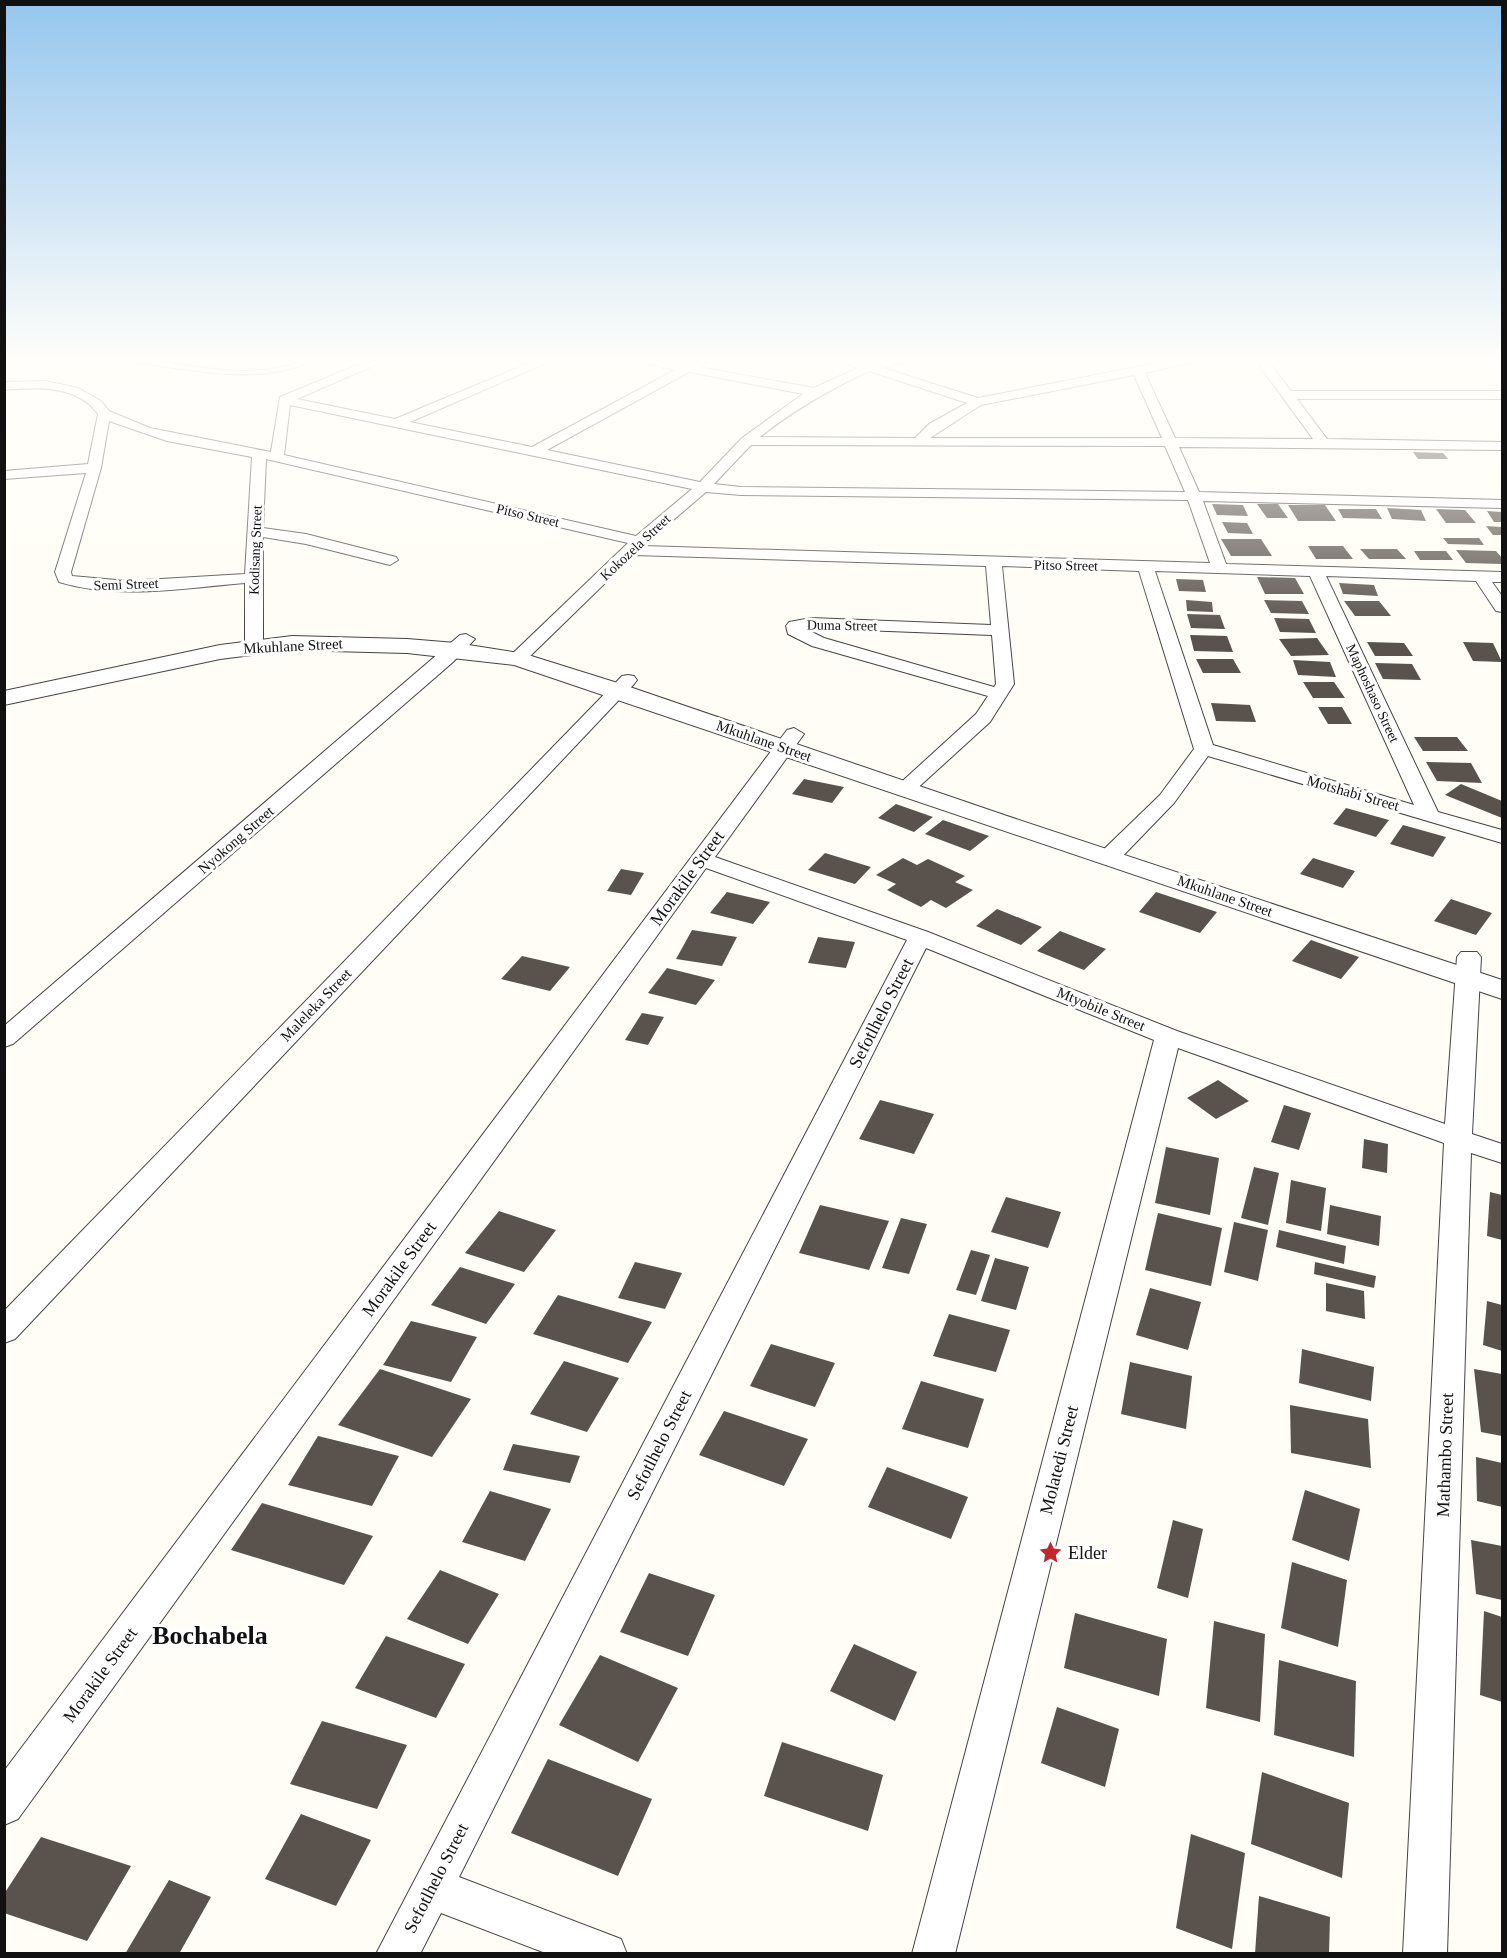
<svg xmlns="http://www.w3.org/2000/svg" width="1507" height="1958" font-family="'Times New Roman',serif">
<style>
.building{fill:#5a524d}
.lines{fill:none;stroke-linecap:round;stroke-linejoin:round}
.service-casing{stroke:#444;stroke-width:2}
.minor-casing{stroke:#444;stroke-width:2}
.tertiary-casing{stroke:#444;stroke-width:2}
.service{fill:#fff;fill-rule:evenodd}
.minor{fill:#fff;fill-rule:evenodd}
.tertiary{fill:#fff;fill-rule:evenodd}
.labels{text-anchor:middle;stroke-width:6;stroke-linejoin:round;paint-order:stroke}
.far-street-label{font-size:14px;fill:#111;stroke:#fff}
.street-label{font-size:15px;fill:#111;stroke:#fff}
.near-street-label{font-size:18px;fill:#111;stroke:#fff}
.near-poi-label{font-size:18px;fill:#111;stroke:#fff;text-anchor:start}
.near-district-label{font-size:26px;font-weight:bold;fill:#111;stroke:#fff}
</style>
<rect width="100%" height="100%" fill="#fffdf5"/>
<path class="building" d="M 1413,452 L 1443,453 L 1448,459 L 1418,459 Z
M 1212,504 L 1243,505 L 1248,516 L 1217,515 Z
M 1257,504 L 1278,504 L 1288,518 L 1267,518 Z
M 1288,505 L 1325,505 L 1336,521 L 1298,521 Z
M 1387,508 L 1421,510 L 1426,521 L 1392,519 Z
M 1338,509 L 1376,509 L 1382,519 L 1343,518 Z
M 1436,509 L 1465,510 L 1476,523 L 1446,523 Z
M 1487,511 L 1502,512 L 1502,522 L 1494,522 Z
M 1222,522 L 1247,523 L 1253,534 L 1228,533 Z
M 1486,526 L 1502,527 L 1502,535 L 1493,535 Z
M 1443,538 L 1479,538 L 1484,545 L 1448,544 Z
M 1221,539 L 1261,539 L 1272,556 L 1231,556 Z
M 1308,546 L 1343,546 L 1353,559 L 1316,559 Z
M 1360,549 L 1397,549 L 1406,559 L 1369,559 Z
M 1456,550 L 1496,551 L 1502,558 L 1502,564 L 1466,563 Z
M 1414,551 L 1446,551 L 1453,560 L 1420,560 Z
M 1257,577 L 1295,578 L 1304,594 L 1265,594 Z
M 1176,579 L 1203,580 L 1206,592 L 1179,591 Z
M 1339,583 L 1374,585 L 1378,596 L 1343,594 Z
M 1186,600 L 1212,602 L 1213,612 L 1187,611 Z
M 1264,600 L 1302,601 L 1309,614 L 1271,613 Z
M 1344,601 L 1379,601 L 1391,616 L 1355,616 Z
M 1187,614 L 1220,615 L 1225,629 L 1191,628 Z
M 1274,618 L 1309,619 L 1316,633 L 1280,632 Z
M 1190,635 L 1227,636 L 1233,652 L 1194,651 Z
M 1317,638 L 1329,655 L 1291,656 L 1279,639 Z
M 1367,642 L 1404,643 L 1413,656 L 1375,656 Z
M 1463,642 L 1493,643 L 1502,662 L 1473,661 Z
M 1196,659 L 1233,659 L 1241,673 L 1203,673 Z
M 1293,660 L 1330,662 L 1336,677 L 1298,675 Z
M 1375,663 L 1412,664 L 1421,680 L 1383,679 Z
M 1303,682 L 1334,682 L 1345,698 L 1313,698 Z
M 1211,703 L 1250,705 L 1256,722 L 1216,721 Z
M 1318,707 L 1342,707 L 1352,724 L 1328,724 Z
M 1414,737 L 1457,737 L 1468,751 L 1423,751 Z
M 1426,762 L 1471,763 L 1482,783 L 1437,781 Z
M 804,779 L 844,787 L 832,803 L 792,794 Z
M 1461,784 L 1502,801 L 1502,818 L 1445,795 Z
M 896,804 L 933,817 L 914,832 L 878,818 Z
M 1346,808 L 1389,820 L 1376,837 L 1333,824 Z
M 943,820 L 989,836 L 970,851 L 925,834 Z
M 1403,825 L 1446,837 L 1433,857 L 1390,844 Z
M 825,853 L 871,867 L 855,884 L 808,870 Z
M 903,858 L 917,865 L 928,859 L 965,876 L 955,882 L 973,890 L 946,908 L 931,900 L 921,907 L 887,890 L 896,884 L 876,875 Z
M 1313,858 L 1355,871 L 1343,888 L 1300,874 Z
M 621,869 L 644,873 L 631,895 L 607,891 Z
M 727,892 L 770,902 L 753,924 L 710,913 Z
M 1156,892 L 1217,912 L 1200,933 L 1139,912 Z
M 1451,899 L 1492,913 L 1476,935 L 1434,921 Z
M 997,909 L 1042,927 L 1021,945 L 976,926 Z
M 692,930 L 737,937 L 722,966 L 676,959 Z
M 1060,931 L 1106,949 L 1084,970 L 1037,951 Z
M 818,937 L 855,942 L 846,968 L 808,963 Z
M 1311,940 L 1359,957 L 1341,979 L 1292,961 Z
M 522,956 L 570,967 L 550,991 L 501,979 Z
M 667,968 L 715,980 L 696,1005 L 648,993 Z
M 642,1013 L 664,1017 L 648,1045 L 625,1040 Z
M 1218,1080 L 1249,1101 L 1216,1119 L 1187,1098 Z
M 880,1100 L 934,1114 L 914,1154 L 859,1139 Z
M 1284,1105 L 1311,1113 L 1299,1150 L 1271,1142 Z
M 1364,1139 L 1388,1144 L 1387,1173 L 1362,1168 Z
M 1166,1147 L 1219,1158 L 1210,1215 L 1155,1203 Z
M 1254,1167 L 1279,1173 L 1268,1225 L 1241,1218 Z
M 1291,1180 L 1326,1188 L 1321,1231 L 1286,1223 Z
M 1490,1192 L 1502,1195 L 1502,1240 L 1487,1236 Z
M 1006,1197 L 1061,1212 L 1048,1248 L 991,1232 Z
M 820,1205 L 889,1221 L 869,1270 L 799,1253 Z
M 1330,1205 L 1381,1216 L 1379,1246 L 1327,1234 Z
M 499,1211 L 556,1230 L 524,1272 L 465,1253 Z
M 1158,1213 L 1222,1228 L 1211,1286 L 1145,1270 Z
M 901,1218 L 927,1224 L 909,1274 L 882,1268 Z
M 1234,1222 L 1268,1230 L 1258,1281 L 1224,1272 Z
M 1279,1230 L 1346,1246 L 1344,1264 L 1276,1247 Z
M 971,1250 L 990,1255 L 976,1295 L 956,1290 Z
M 995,1258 L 1029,1267 L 1016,1310 L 981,1301 Z
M 635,1262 L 682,1273 L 665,1309 L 618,1298 Z
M 1315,1262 L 1376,1276 L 1374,1288 L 1314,1274 Z
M 460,1267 L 515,1284 L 486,1324 L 431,1305 Z
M 1326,1283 L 1364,1291 L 1365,1319 L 1326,1311 Z
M 1150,1288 L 1201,1302 L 1188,1350 L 1136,1335 Z
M 558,1295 L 652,1322 L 628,1363 L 533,1334 Z
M 1487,1301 L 1502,1305 L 1502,1351 L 1483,1345 Z
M 949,1314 L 1010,1330 L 996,1372 L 933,1356 Z
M 411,1321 L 477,1337 L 451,1382 L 383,1365 Z
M 771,1344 L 835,1363 L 815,1407 L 750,1386 Z
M 1302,1349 L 1374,1367 L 1371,1401 L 1299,1383 Z
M 564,1361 L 619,1378 L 587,1432 L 530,1414 Z
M 1130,1362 L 1192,1376 L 1186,1429 L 1121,1414 Z
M 380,1369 L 471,1399 L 432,1457 L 338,1425 Z
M 1474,1369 L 1502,1374 L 1502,1436 L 1481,1432 Z
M 921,1381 L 984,1399 L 968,1448 L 902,1429 Z
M 1290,1405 L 1368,1419 L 1371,1468 L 1291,1453 Z
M 724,1411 L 808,1439 L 784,1486 L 699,1455 Z
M 318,1436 L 399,1456 L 372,1506 L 288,1485 Z
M 513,1444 L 580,1456 L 570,1483 L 503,1470 Z
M 1476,1457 L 1502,1463 L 1502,1507 L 1477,1501 Z
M 887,1467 L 968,1497 L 951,1539 L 868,1507 Z
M 1305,1490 L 1360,1509 L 1349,1561 L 1292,1540 Z
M 490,1491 L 551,1509 L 525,1561 L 462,1542 Z
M 262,1503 L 373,1536 L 344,1585 L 231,1550 Z
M 1173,1520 L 1203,1529 L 1188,1598 L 1157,1588 Z
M 1471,1540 L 1502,1546 L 1502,1600 L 1476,1594 Z
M 1292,1562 L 1347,1580 L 1338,1647 L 1281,1628 Z
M 440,1570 L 499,1594 L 468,1644 L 407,1619 Z
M 649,1573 L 715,1595 L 688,1656 L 620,1632 Z
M 1484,1611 L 1502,1617 L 1502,1702 L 1480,1695 Z
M 1075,1613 L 1167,1639 L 1159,1696 L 1064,1668 Z
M 1214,1621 L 1265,1634 L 1260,1722 L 1206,1708 Z
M 386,1636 L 465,1664 L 436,1718 L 355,1688 Z
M 854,1644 L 917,1672 L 895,1721 L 830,1691 Z
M 600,1655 L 678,1688 L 638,1762 L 559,1725 Z
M 1279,1660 L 1356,1681 L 1354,1757 L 1274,1735 Z
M 1057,1707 L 1119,1729 L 1105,1787 L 1041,1763 Z
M 322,1721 L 407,1745 L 377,1809 L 290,1784 Z
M 782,1742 L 883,1775 L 868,1831 L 764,1796 Z
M 548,1759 L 652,1799 L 618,1876 L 511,1833 Z
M 1262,1772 L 1349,1803 L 1342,1878 L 1251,1844 Z
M 301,1814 L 371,1840 L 336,1906 L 265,1879 Z
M 1191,1834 L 1245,1853 L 1232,1949 L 1176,1928 Z
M 41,1837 L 131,1866 L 87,1941 L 4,1913 L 4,1894 Z
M 169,1880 L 211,1897 L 179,1954 L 125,1954 Z
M 1259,1896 L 1330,1917 L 1329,1954 L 1255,1954 Z"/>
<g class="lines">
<defs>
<path id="service" d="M 114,358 C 156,358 198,370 240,371 C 257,371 275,369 291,365 C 300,362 308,358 318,358 C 269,384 207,373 155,365 C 142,363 126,363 114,358 Z"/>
<path id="minor" d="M 374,358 L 391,358 L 297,399 L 395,419 L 541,358 L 558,358 L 410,422 L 532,447 L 675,370 L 625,358 L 652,358 L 685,364 L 697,358 L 712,358 L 699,367 L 814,388 L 858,368 L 834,358 L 853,358 L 869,363 L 895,358 L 920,358 L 883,368 L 978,398 L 1182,358 L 1208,358 L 1145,373 L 1175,438 L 1313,439 L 1254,358 L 1266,358 L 1291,391 L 1502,391 L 1502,399 L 1297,399 L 1327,439 L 1502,442 L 1502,450 L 1179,447 L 1199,492 L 1502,500 L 1502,508 L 1203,501 L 1226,564 L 1502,572 L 1502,582 L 1492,582 L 1502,596 L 1502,612 L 1496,611 L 1476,581 L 1326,576 L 1438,812 L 1502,830 L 1502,843 L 1208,756 L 1174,803 L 1117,862 L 1101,862 L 1098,857 L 1101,852 L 1160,795 L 1194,749 L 1139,571 L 1002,566 L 1014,684 L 990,722 L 911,794 L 897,794 L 894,790 L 897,786 L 976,714 L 988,696 L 812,646 L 788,634 L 786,626 L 789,622 L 811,618 L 991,625 L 986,566 L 634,555 L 523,663 L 511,663 L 508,659 L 511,655 L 628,543 L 266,459 L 263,528 L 306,534 L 396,557 L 398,560 L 390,565 L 306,544 L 263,537 L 263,647 L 254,652 L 245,647 L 245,583 C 184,588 118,600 59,582 L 55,572 L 86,473 L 4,479 L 4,471 L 88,464 L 98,414 C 77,385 37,387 4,390 L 4,382 L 45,381 L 78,388 L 101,401 L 109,411 L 150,428 L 271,452 L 280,397 ZM 869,371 L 967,403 L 929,424 L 915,438 L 760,437 C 795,409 829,390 869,371 ZM 689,372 L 803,394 L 742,438 L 700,482 L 547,450 ZM 1134,375 L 1162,438 L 930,438 L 981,405 ZM 290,405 L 692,489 L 636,536 L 284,455 ZM 109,421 L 167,441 L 252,457 L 245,574 L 127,581 L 72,576 L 71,572 L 101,468 ZM 751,445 L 1165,446 L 1185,492 L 741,487 L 714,484 ZM 706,492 L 741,495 L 1188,500 L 1210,563 L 643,546 ZM 1155,571 L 1310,576 L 1414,805 L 1213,745 ZM 811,628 L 992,635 L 996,684 L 994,687 L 824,638 L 806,629 Z
M 466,634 L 475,639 L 453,662 L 13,1044 L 4,1047 L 4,1026 L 460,635 Z
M 628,675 L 634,676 L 637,680 L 634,684 L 15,1339 L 4,1343 L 4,1311 L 622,676 Z
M 794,728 L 804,734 L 715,857 L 928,932 L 1177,1031 L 1445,1124 L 1457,957 L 1461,952 L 1477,952 L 1481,957 L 1472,1134 L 1502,1144 L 1502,1163 L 1471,1153 L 1447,1954 L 1403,1954 L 1444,1143 L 1178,1048 L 955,1954 L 912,1954 L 1154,1040 L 926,948 L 459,1877 L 621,1939 L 627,1954 L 548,1954 L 441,1913 L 420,1954 L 376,1954 L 907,940 L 706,868 L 18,1819 L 4,1825 L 4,1771 L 787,730 Z"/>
<path id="tertiary" d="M 292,636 L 407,639 L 456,643 L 525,654 L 624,685 L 1007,816 L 1502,980 L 1502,999 L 514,665 L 407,653 L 292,650 L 220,659 L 4,705 L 4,691 L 220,645 Z"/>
</defs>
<use href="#service" class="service-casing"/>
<use href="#minor" class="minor-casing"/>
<use href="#tertiary" class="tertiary-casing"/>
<use href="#service" class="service"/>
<use href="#minor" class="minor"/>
<use href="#tertiary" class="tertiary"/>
</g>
<linearGradient id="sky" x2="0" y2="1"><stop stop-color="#95c6ee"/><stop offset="0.57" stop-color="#fffefa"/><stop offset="1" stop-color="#fffefa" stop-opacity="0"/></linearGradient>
<rect width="1507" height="632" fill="url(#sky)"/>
<defs>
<symbol id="sight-bare" viewBox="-9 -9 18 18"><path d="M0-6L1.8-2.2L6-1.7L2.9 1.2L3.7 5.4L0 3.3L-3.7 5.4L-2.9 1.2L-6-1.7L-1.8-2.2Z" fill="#c4262e" stroke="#fff" stroke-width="2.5" paint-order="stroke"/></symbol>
</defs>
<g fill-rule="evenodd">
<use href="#sight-bare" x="1034" y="1536" width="33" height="33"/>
</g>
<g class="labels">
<g class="far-street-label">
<text transform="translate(528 515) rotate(13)" y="5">Pitso Street</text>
<text transform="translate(635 547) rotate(-43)" y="5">Kokozela Street</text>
<text transform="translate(255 550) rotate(-88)" y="5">Kodisang Street</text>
<text transform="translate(1066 565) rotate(1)" y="5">Pitso Street</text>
<text transform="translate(126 584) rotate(-2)" y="5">Semi Street</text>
<text transform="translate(842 625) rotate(1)" y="5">Duma Street</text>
<text transform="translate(1373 693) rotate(65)" y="5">Maphoshaso Street</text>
</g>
<g class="street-label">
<text transform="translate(293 646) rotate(-3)" y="5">Mkuhlane Street</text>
<text transform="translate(764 741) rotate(19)" y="5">Mkuhlane Street</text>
<text transform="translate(1353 793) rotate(16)" y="5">Motshabi Street</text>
<text transform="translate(236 840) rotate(-41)" y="5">Nyokong Street</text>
<text transform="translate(1225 896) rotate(19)" y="5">Mkuhlane Street</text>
<text transform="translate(316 1005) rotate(-46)" y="5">Maleleka Street</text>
<text transform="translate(1101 1009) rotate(22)" y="5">Mtyobile Street</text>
</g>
<g class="near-street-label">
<text transform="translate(687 878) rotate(-54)" y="6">Morakile Street</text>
<text transform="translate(881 1013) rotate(-63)" y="6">Sefotlhelo Street</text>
<text transform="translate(399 1269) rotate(-54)" y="6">Morakile Street</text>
<text transform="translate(659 1445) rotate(-63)" y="6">Sefotlhelo Street</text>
<text transform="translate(1445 1455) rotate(-88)" y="6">Mathambo Street</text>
<text transform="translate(1059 1460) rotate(-76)" y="6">Molatedi Street</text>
<text transform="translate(100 1675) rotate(-54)" y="6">Morakile Street</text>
<text transform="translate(436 1878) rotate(-63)" y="6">Sefotlhelo Street</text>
</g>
<g class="near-poi-label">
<text x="1068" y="1559">Elder</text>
</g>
<g class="near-district-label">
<text x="210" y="1644">Bochabela</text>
</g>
</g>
<rect width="1507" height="1958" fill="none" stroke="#111111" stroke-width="12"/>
</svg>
